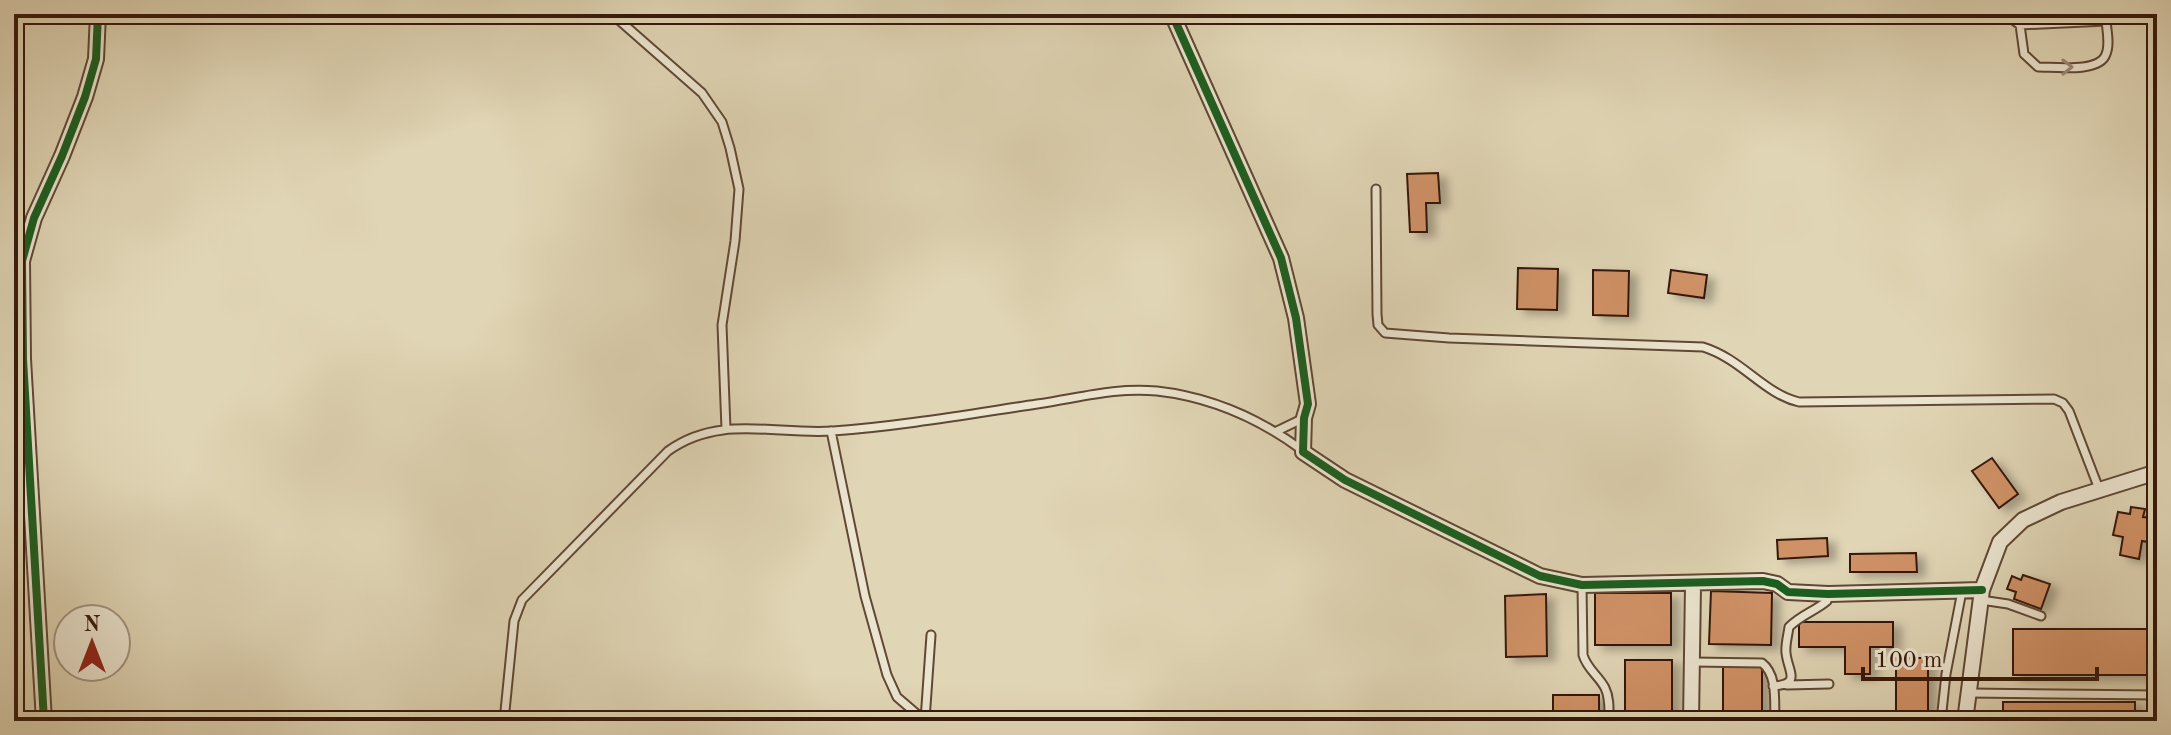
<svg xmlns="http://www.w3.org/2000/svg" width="2171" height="735" font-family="'Old Standard TT',serif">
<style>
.building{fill:#cf9166;stroke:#361909;stroke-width:2;filter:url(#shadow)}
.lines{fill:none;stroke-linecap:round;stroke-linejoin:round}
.service-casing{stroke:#604834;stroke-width:11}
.minor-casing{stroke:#604834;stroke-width:18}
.service{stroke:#ebe4cf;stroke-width:7}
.minor{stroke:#ebe4cf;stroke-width:14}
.cycleway-casing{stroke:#ebe4cf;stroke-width:13}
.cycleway{stroke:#1b5e20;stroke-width:8}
.oneway{stroke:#9a8976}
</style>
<defs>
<filter id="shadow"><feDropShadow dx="8" dy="4.5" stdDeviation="4" flood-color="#0004"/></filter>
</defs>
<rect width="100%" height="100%" fill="#e0d5b5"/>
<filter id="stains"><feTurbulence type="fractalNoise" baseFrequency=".0025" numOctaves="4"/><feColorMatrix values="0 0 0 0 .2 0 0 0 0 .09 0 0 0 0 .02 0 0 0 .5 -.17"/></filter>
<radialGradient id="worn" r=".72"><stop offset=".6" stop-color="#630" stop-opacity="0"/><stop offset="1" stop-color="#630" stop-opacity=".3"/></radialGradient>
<path class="building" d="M 1438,173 L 1440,203 L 1426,203 L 1427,232 L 1410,232 L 1407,174 Z
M 1518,268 L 1558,269 L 1557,310 L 1517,309 Z
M 1593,270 L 1629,271 L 1628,316 L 1593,315 Z
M 1671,270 L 1707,275 L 1704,298 L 1668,293 Z
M 1992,458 L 2018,494 L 1999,508 L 1972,471 Z
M 2131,507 L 2145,509 L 2143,517 L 2153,518 L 2148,542 L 2142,541 L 2139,559 L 2120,555 L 2123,537 L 2113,535 L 2118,512 L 2130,514 Z
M 1827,538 L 1828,556 L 1778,559 L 1777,540 Z
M 1916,553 L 1917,572 L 1850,572 L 1850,554 Z
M 2023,575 L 2050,584 L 2041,609 L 2014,599 L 2016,592 L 2007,589 L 2012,576 L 2021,580 Z
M 1711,591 L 1772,593 L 1771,645 L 1709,644 Z
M 1595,593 L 1671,593 L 1671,645 L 1595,645 Z
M 1546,594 L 1547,656 L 1506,657 L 1505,596 Z
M 1799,622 L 1893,622 L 1893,647 L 1870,647 L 1870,674 L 1845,674 L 1845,647 L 1799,647 Z
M 2013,629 L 2157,629 L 2157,675 L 2013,675 Z
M 1896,658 L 1928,658 L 1928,721 L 1800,721 L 1800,712 L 1896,712 Z
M 1625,660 L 1672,660 L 1672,721 L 1625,721 Z
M 1723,666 L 1762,666 L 1762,721 L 1723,721 Z
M 1553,695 L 1599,695 L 1599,721 L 1553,721 Z
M 2003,702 L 2135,702 L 2135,721 L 2003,721 Z"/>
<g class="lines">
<defs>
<path id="service" d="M 612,14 L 702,93 L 722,122 L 730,148 L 739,189 L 735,241 L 722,325 L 726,429
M 2009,14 L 2012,19 L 2020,25 L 2106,21 L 2116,14
M 2020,25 L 2024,54 L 2038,67 C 2055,67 2100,73 2106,54 C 2110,45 2107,31 2106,21 L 2097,14
M 14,60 L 18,14
M 1376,189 L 1377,314 L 1378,325 L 1385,333 L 1449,338 L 1703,347 C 1742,359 1764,394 1799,402 L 2054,399 L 2063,403 L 2069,411 L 2099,489
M 831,431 L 865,596 L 887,675 L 897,697 L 925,721
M 1277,431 L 1304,418
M 1582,585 L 1583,655 C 1587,669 1599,676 1605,688 C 1610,698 1609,710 1609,721
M 1981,600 L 2008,604 L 2041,616
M 1693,662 L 1762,663 C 1778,675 1774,703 1775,721
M 1787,685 L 1829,684
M 1773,686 C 1802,684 1788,672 1786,653 C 1785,645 1788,635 1789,627 C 1801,615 1815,611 1827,601 L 1828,594
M 1969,693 L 2157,695
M 925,720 L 931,635
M 504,721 L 514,621 L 522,600 L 668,451 C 719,414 775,435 833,431 C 901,426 970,414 1037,404 C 1079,398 1115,387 1157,391 C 1210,397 1260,419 1302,450
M 736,721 L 747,721
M 1941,721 L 1946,674 L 1962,591"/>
<path id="minor" d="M 1172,14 L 1281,258 L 1296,318 L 1308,404 L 1304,418 L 1303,452 L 1345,480 L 1540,576 L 1582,585 L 1763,581 L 1777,584 L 1788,592 L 1828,594 L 1982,590
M 44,721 L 23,359 L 22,261 L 34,218 L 62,156 L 85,97 L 96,59 L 98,14
M 1691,721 L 1693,585
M 1965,721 L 1982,590 L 2000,542 L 2023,520 L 2061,502 L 2157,472"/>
</defs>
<use href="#service" class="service-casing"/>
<use href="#minor" class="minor-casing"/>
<use href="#service" class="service"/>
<use href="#minor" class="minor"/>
<defs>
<path id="cycleway" d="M 1172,14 L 1281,258 L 1296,318 L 1308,404 L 1304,418 L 1303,452 L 1345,480 L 1540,576 L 1582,585 L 1763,581 L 1777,584 L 1788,592 L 1828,594 L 1982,590
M 44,721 L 23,359 L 22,261 L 34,218 L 62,156 L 85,97 L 96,59 L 98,14"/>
</defs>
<use href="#cycleway" class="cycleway-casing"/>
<use href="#cycleway" class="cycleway"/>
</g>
<defs><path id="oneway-chevron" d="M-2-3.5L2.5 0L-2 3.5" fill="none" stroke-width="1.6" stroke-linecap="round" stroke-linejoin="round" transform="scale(2)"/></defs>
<use class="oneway" href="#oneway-chevron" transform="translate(2067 67) rotate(-1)"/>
<rect width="2171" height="735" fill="none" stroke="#e0d5b5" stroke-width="48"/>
<rect x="16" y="16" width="2139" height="703" fill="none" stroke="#361909" stroke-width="4"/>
<rect x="24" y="24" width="2123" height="687" fill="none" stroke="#361909" stroke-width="2"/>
<g transform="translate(92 643)"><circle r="38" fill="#ebe4cf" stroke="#a39380" stroke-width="2"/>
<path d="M0-6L14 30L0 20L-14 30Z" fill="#8f2418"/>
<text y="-12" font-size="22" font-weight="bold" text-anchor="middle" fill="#361909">N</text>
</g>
<path d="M1863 667v12h234v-12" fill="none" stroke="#361909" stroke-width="4"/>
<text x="1875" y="667" font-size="24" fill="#361909" stroke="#ebe4cf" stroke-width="6" paint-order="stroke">100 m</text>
<rect width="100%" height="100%" filter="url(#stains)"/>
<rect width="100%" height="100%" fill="url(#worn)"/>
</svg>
